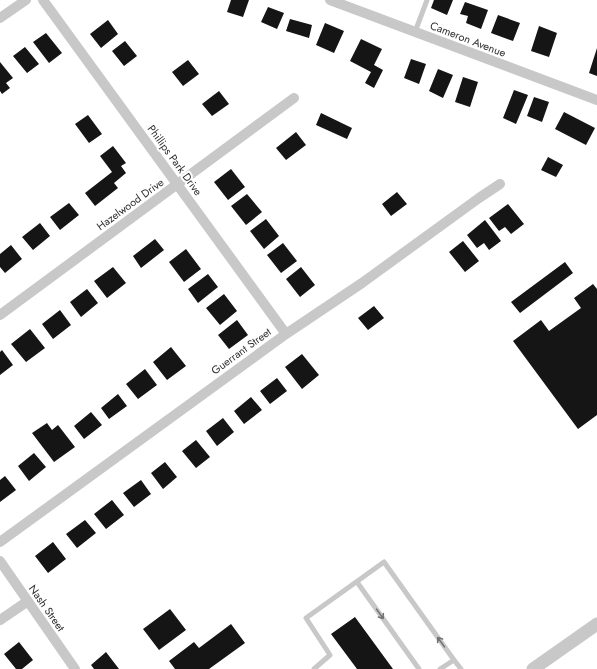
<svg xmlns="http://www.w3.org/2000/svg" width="597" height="669" font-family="Jost,sans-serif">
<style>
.building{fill:#151515}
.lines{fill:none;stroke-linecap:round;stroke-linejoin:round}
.service{stroke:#c8c8c8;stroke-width:5}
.minor{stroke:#c8c8c8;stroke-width:10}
.tertiary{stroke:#c8c8c8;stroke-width:13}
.oneway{stroke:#737373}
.labels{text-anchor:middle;stroke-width:4;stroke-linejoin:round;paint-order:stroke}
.street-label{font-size:11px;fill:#2e2e2e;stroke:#fff}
</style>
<rect width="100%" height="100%" fill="#fff"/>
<path class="building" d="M 231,0 L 249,0 L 243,17 L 227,12 Z
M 434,0 L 453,0 L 447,15 L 431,8 Z
M 465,2 L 488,10 L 481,29 L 466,23 L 468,16 L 460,14 Z
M 268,7 L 284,13 L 277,29 L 261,22 Z
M 498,15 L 520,23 L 513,41 L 491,33 Z
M 290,19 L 312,25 L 309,38 L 286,31 Z
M 108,20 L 118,34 L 101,48 L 90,34 Z
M 325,23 L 344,31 L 334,53 L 316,45 Z
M 539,26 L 557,33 L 549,57 L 531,51 Z
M 46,33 L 62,53 L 49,63 L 33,42 Z
M 361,39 L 382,49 L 374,65 L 383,70 L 374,88 L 365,83 L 371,72 L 350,61 Z
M 125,41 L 137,56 L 124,66 L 112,51 Z
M 25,47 L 39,64 L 27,73 L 13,56 Z
M 597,48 L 597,76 L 589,73 Z
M 411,59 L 426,64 L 419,84 L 404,78 Z
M 188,60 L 199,74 L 183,86 L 172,72 Z
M 0,62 L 13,78 L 6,83 L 10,88 L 2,94 L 0,91 Z
M 438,69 L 453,75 L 443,98 L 429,91 Z
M 463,77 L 478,82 L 470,107 L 455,102 Z
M 514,90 L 528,95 L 516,124 L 503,118 Z
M 219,91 L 229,104 L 212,116 L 202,104 Z
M 534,97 L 549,102 L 542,122 L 527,116 Z
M 564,112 L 595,128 L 586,145 L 555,129 Z
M 321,113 L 352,128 L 347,139 L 316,125 Z
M 88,115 L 102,134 L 89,143 L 75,124 Z
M 296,132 L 306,145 L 286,160 L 276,148 Z
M 113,146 L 126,163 L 121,166 L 126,173 L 114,183 L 118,188 L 95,206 L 85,193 L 112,172 L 100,156 Z
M 548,157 L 563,165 L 556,177 L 541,170 Z
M 231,169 L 245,187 L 228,200 L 214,182 Z
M 397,192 L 407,204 L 391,216 L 382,204 Z
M 247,194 L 262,212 L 246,225 L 231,206 Z
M 69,203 L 79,215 L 60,230 L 50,217 Z
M 508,204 L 524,224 L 511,234 L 505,227 L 499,231 L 489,218 Z
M 266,219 L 279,236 L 264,249 L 250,231 Z
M 485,220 L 501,241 L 489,250 L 484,243 L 477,248 L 467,235 Z
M 40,223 L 50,236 L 33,250 L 22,237 Z
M 155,239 L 164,250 L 141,268 L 133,256 Z
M 463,241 L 479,261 L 465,272 L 449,252 Z
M 283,243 L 297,261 L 281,273 L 267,255 Z
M 11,245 L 22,259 L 5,273 L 0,267 L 0,254 Z
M 186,249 L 201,269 L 184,282 L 169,262 Z
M 565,262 L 573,273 L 520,313 L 511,302 Z
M 113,267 L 126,283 L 107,298 L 94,281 Z
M 301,267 L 315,285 L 300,297 L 286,279 Z
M 208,274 L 218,287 L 198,303 L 188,289 Z
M 593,284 L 597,289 L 597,415 L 578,429 L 513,341 L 541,320 L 549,331 L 581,308 L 574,298 Z
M 87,289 L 98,303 L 81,317 L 70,302 Z
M 224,294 L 237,311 L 220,325 L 206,308 Z
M 374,306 L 384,318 L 368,330 L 358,318 Z
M 60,310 L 71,325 L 53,339 L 42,324 Z
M 237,320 L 248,335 L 229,349 L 218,335 Z
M 30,329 L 45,348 L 26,362 L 11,344 Z
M 171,347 L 186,366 L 167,380 L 153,362 Z
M 2,350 L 13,365 L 0,375 L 0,352 Z
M 302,354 L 319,375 L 302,389 L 285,367 Z
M 145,369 L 157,385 L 138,399 L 126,384 Z
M 277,378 L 287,391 L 270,404 L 260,391 Z
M 118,394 L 127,406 L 109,419 L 101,408 Z
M 251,397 L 262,410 L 244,424 L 234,411 Z
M 91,412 L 102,425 L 84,439 L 74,426 Z
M 223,418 L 234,432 L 217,446 L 206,431 Z
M 47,423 L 52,430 L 58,425 L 75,447 L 54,462 L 32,433 Z
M 196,440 L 210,457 L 196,468 L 182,451 Z
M 34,453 L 46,467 L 29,481 L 18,466 Z
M 165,462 L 177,477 L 163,489 L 151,473 Z
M 5,476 L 16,490 L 0,502 L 0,480 Z
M 141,480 L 151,494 L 134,507 L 123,493 Z
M 112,500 L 124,515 L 106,529 L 94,514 Z
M 85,520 L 96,533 L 77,548 L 66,534 Z
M 53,542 L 66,559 L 48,573 L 35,556 Z
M 170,609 L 186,630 L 159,650 L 143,629 Z
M 355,617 L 393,669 L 357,669 L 331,634 Z
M 231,624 L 245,643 L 209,669 L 175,669 L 169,661 L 194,642 L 199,648 Z
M 19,642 L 33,660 L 22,669 L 16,669 L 4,654 Z
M 106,652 L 119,669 L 94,669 L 91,665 Z"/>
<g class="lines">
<path class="service" d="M 415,32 L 427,0
M 357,582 L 419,669
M 454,660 L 461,669
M 314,669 L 330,655 L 306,618 L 384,562 L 454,660 L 440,669"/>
<path class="minor" d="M 43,0 L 286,334
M 330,0 L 597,100
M 0,18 L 26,0
M 0,315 L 294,98
M 0,542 L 286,334 L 362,283 L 479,198 L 500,184
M 0,561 L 75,669
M 0,620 L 28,601"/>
<path class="tertiary" d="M 533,669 L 597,624"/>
</g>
<defs><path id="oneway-shaft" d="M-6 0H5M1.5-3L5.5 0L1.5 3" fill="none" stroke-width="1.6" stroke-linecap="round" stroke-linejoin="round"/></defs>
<g class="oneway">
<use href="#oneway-shaft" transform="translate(380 614) rotate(55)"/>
<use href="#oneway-shaft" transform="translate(441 642) rotate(-126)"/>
</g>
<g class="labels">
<g class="street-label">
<text transform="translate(468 39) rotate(21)" y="4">Cameron Avenue</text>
<text transform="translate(175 160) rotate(54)" y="4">Phillips Park Drive</text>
<text transform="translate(130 204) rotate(-36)" y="4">Hazelwood Drive</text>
<text transform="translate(241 351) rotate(-36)" y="4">Guerrant Street</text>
<text transform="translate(47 608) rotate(55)" y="4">Nash Street</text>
</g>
</g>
</svg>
